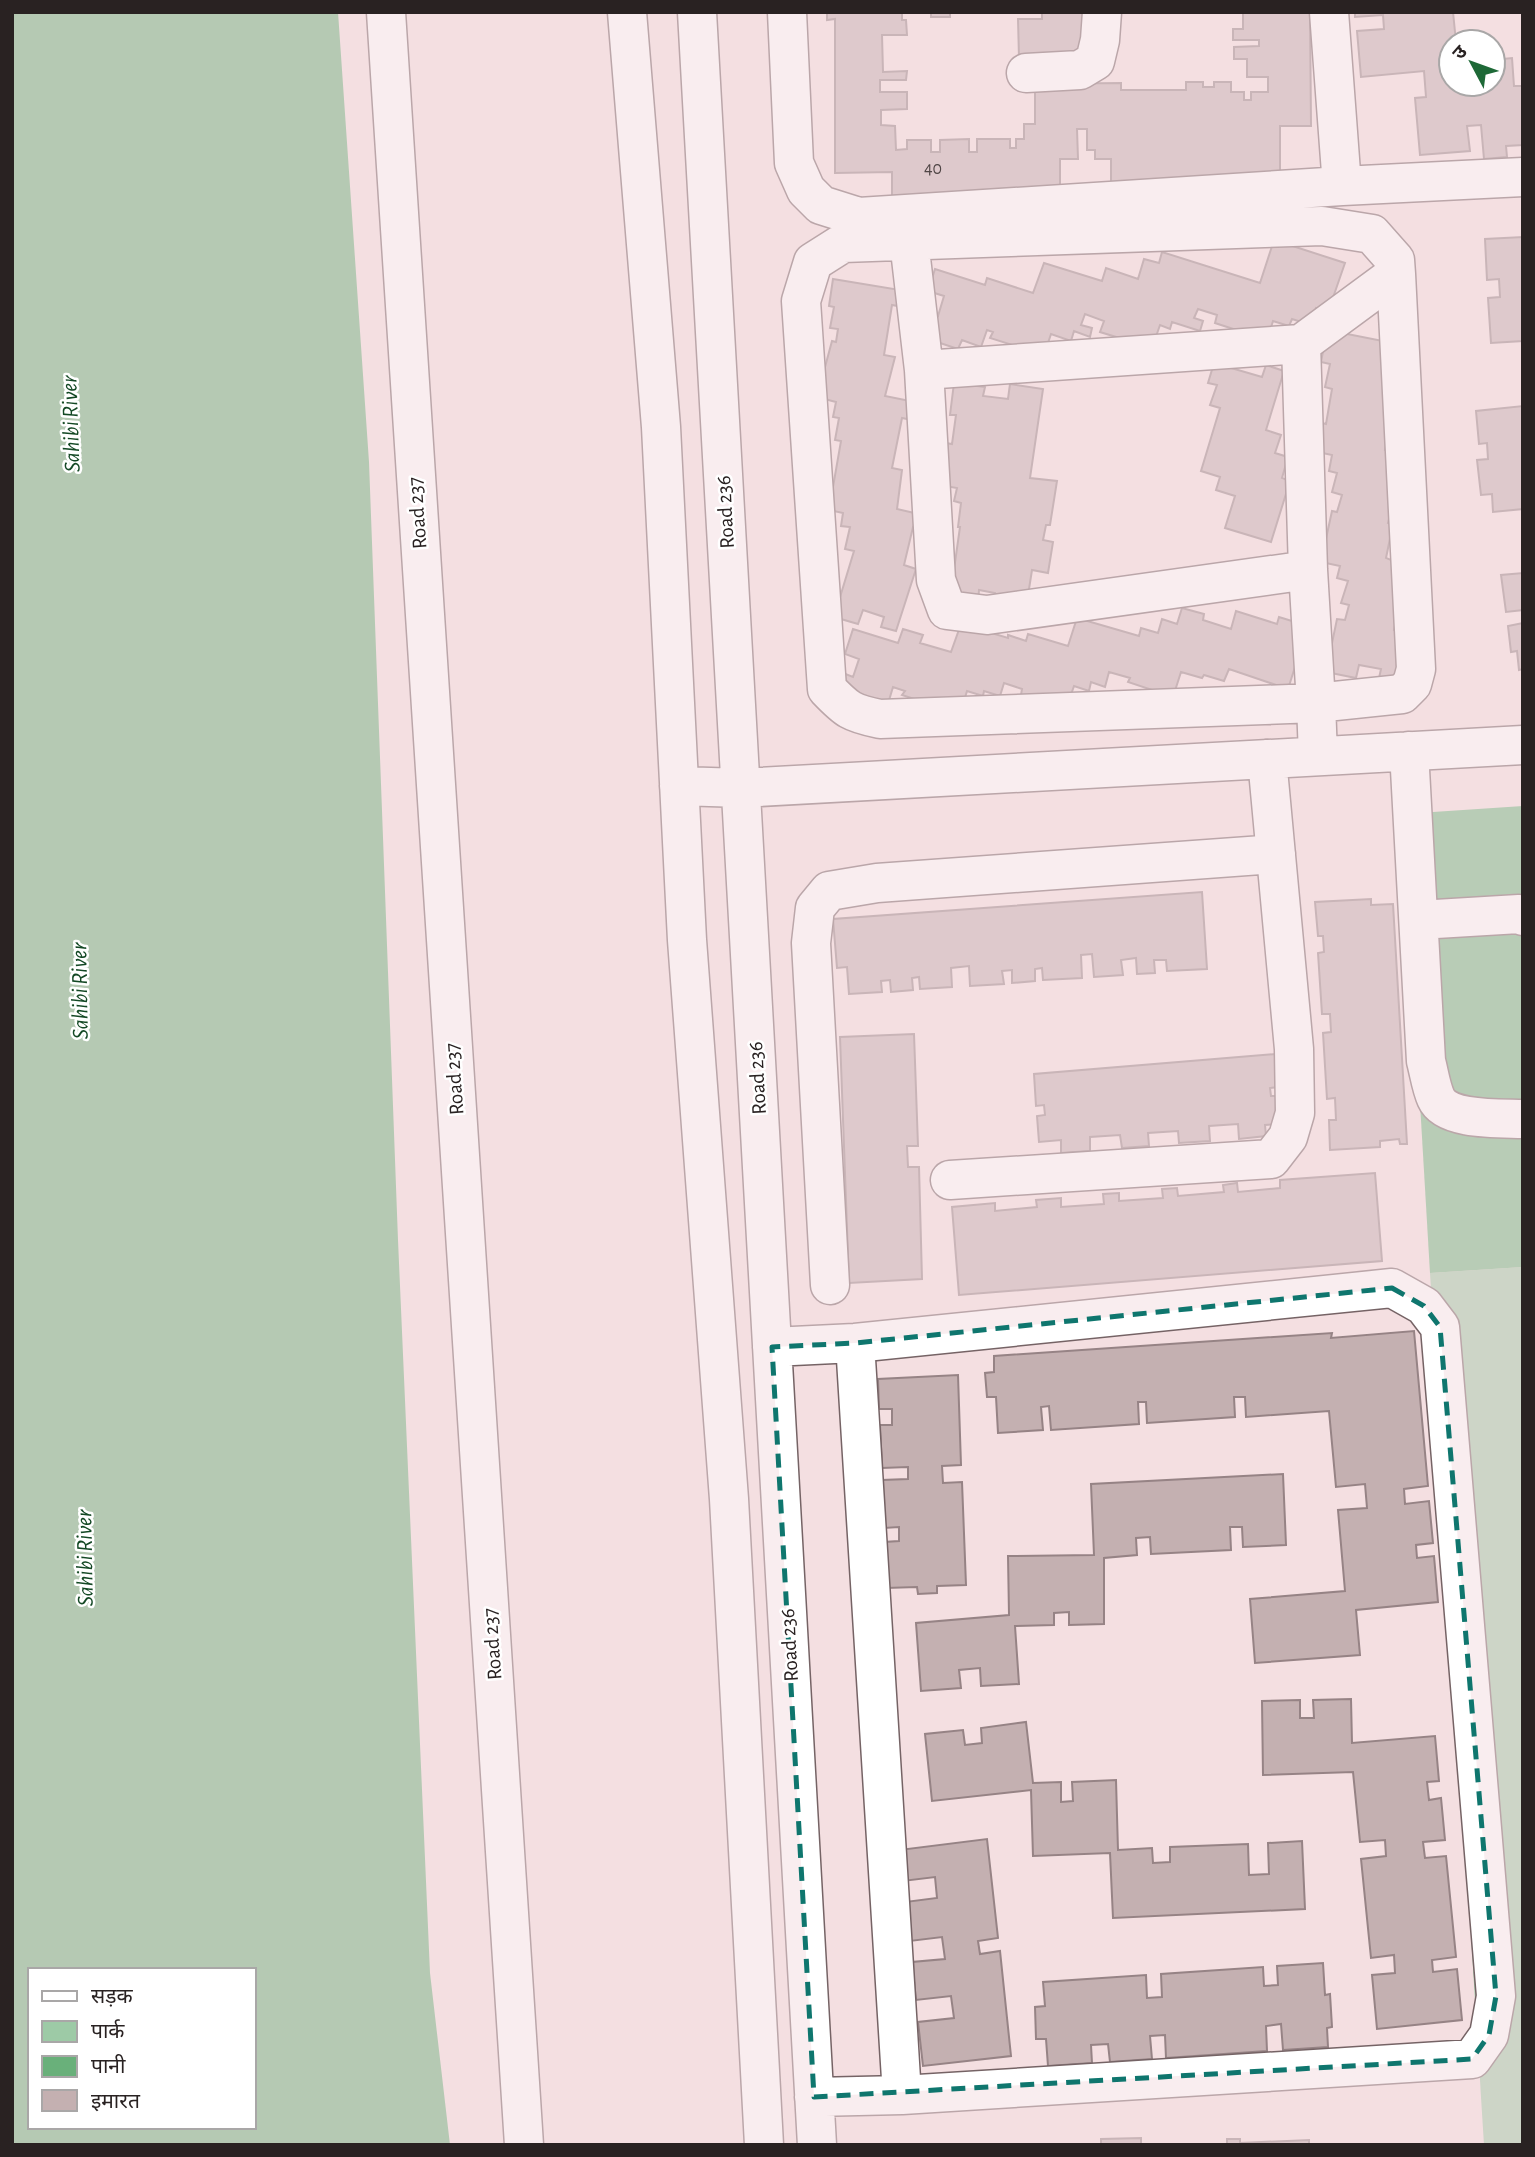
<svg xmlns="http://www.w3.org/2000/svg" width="1535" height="2157" font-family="'Alegreya Sans','Noto Sans Devanagari',sans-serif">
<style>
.green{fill:#9dcaa6}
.forest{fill:#6fb680}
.water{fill:#69b07a;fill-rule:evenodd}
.building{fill:#c4b0b1;stroke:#968385;stroke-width:2}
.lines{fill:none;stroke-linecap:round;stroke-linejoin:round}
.minor-casing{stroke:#756365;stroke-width:41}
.minor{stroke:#fff;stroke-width:38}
.marked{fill:none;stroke:#0f766e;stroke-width:5;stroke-dasharray:14 9;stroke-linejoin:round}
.labels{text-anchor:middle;stroke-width:5;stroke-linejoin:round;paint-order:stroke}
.number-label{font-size:18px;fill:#504646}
.street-label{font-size:21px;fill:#292222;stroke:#fff}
.water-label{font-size:23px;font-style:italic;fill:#134824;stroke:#fff}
</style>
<rect width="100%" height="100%" fill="#f4dfe1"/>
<path class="green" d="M 1523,1267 L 1523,2145 L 1484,2145 L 1430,1273 Z"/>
<path class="forest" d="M 1523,806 L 1523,1267 L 1430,1273 L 1403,814 Z"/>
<path class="water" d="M 12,12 L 338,12 L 369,462 L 398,1240 L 430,1973 L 450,2145 L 12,2145 ZM 30,1970 L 254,1970 L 254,2127 L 30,2127 Z"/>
<path class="building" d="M 827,12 L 902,12 L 902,20 L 906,20 L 907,35 L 882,35 L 883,72 L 907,71 L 906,80 L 880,80 L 880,92 L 907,92 L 907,109 L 881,110 L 881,125 L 895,126 L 896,150 L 907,149 L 907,140 L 931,140 L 931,152 L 940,152 L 940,140 L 969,139 L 969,152 L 977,152 L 977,139 L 1010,139 L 1010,148 L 1016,148 L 1016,139 L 1024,139 L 1024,124 L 1035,124 L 1035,84 L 1121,83 L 1121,90 L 1186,90 L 1186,82 L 1203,82 L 1203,87 L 1214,87 L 1214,82 L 1231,82 L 1231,92 L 1244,92 L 1244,100 L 1251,100 L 1251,92 L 1268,92 L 1268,77 L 1247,77 L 1247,59 L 1234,59 L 1234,47 L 1259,46 L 1259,40 L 1233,40 L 1233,29 L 1243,29 L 1243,12 L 1310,12 L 1311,126 L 1280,126 L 1280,188 L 1111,198 L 1111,159 L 1095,159 L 1095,150 L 1087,150 L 1087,129 L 1077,129 L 1078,159 L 1060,159 L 1060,205 L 892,206 L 892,172 L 835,173 L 835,19 L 827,20 Z
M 931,12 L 950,12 L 950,17 L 931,17 Z
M 1042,12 L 1086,12 L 1087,58 L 1019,58 L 1018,19 L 1042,19 Z
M 1355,12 L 1453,12 L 1456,42 L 1451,42 L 1451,84 L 1460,84 L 1460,91 L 1482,88 L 1482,84 L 1493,84 L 1493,60 L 1512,58 L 1514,86 L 1523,86 L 1523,145 L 1506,146 L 1507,157 L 1484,159 L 1481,125 L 1467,126 L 1470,151 L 1420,155 L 1415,98 L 1426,97 L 1424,71 L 1361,77 L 1357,31 L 1384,29 L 1383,15 L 1355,17 Z
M 1523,237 L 1523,341 L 1491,343 L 1488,298 L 1500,297 L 1499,279 L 1487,280 L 1485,239 Z
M 1274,240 L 1345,263 L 1328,312 L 1316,308 L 1311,325 L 1292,319 L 1289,326 L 1273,321 L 1267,340 L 1215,323 L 1217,315 L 1198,309 L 1194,318 L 1203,321 L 1200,331 L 1172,322 L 1170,329 L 1160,325 L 1152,348 L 1100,332 L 1104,321 L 1085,314 L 1081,325 L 1092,328 L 1090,337 L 1074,331 L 1071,341 L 1051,334 L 1044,355 L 990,338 L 993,332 L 987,330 L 981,347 L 962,340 L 958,349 L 931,340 L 929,314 L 938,316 L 944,296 L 928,291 L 935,269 L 985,285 L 987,278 L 1033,293 L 1044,263 L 1102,281 L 1106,268 L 1138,279 L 1144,259 L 1159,263 L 1162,252 L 1260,283 Z
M 833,279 L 906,291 L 903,307 L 892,305 L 884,355 L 895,357 L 885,396 L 920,403 L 917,421 L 902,418 L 892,468 L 902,470 L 897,509 L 923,515 L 920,529 L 913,527 L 904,565 L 916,569 L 896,631 L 881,627 L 884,617 L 863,610 L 858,624 L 834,617 L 854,551 L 845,549 L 850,527 L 841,526 L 843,513 L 829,510 L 841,441 L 835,440 L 839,418 L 833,417 L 836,402 L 817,397 L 832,341 L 836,342 L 838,329 L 830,328 L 834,307 L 829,306 Z
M 1327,330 L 1398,344 L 1392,414 L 1385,450 L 1404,454 L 1388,523 L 1393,524 L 1386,558 L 1408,567 L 1394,630 L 1406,632 L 1395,686 L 1378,683 L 1381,669 L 1359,665 L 1356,678 L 1326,672 L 1337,619 L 1345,620 L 1349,605 L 1341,603 L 1348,581 L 1337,578 L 1340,566 L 1321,562 L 1332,511 L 1337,512 L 1342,495 L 1332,492 L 1337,473 L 1329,471 L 1332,455 L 1313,451 L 1322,423 L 1326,424 L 1332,389 L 1325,387 L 1330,364 L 1321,362 Z
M 1214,363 L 1262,377 L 1266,365 L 1284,371 L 1266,430 L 1281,435 L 1275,453 L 1288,457 L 1282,478 L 1290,481 L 1271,542 L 1225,528 L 1235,496 L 1216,490 L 1220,477 L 1201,471 L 1220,408 L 1210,405 L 1217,385 L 1208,383 Z
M 954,383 L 985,387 L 983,396 L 1008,399 L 1010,384 L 1043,389 L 1030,478 L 1057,481 L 1050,525 L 1046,525 L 1043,540 L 1053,542 L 1048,573 L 1032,570 L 1026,608 L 994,603 L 995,593 L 979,590 L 978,602 L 950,598 L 960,527 L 958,527 L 961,503 L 954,501 L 957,488 L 939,485 L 945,443 L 952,444 L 956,415 L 950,415 Z
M 1523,406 L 1523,509 L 1493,512 L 1492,494 L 1481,495 L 1477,460 L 1488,459 L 1487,443 L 1479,444 L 1476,411 Z
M 1523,573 L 1523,610 L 1506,612 L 1501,575 Z
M 1182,608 L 1204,614 L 1203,620 L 1231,629 L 1236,611 L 1277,624 L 1279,617 L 1308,626 L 1288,689 L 1229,669 L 1224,681 L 1204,675 L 1202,678 L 1181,672 L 1173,697 L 1128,682 L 1130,678 L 1109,672 L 1105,687 L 1091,682 L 1089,691 L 1074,686 L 1066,709 L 1021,695 L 1022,689 L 1004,683 L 1000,696 L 984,691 L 983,696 L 967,691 L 960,714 L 902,695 L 905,691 L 893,687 L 887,707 L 837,691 L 843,673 L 853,677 L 859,659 L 845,654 L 853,629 L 898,643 L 903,629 L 923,635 L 920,643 L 951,652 L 961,624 L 1008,638 L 1008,635 L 1026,641 L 1028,634 L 1068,646 L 1077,618 L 1139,636 L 1141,628 L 1158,633 L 1162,619 L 1177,624 Z
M 1523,623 L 1523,669 L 1519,670 L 1517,651 L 1511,652 L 1508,626 Z
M 1202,892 L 1207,969 L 1167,971 L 1166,960 L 1154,960 L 1155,973 L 1137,974 L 1136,958 L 1121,960 L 1123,975 L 1094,977 L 1092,954 L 1081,955 L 1082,978 L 1043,980 L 1042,968 L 1035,969 L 1035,981 L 1012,983 L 1012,970 L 1002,971 L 1004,984 L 970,986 L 969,966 L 951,968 L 952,987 L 920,989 L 919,977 L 912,978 L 913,990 L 891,992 L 890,980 L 881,981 L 882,992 L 849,994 L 847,967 L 837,968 L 833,919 Z
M 1371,899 L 1371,905 L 1393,904 L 1407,1144 L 1400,1144 L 1399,1139 L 1380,1141 L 1380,1147 L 1330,1150 L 1329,1120 L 1336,1120 L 1335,1098 L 1327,1099 L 1323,1033 L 1331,1032 L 1330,1014 L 1322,1014 L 1318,953 L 1324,952 L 1323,936 L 1318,936 L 1315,902 Z
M 914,1034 L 918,1146 L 907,1146 L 908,1167 L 919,1167 L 922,1279 L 849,1283 L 840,1037 Z
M 1276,1054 L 1278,1087 L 1270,1088 L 1271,1096 L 1279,1096 L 1281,1124 L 1265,1125 L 1266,1136 L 1239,1139 L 1238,1124 L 1209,1126 L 1210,1141 L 1179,1143 L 1178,1131 L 1148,1133 L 1149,1146 L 1122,1148 L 1120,1135 L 1090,1137 L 1090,1151 L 1061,1153 L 1061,1140 L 1039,1142 L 1037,1116 L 1045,1115 L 1044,1105 L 1036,1106 L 1034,1074 Z
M 1375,1173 L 1382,1261 L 959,1295 L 952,1207 L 995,1203 L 995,1211 L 1037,1207 L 1036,1200 L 1061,1198 L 1061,1207 L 1104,1204 L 1103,1194 L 1119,1193 L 1119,1201 L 1163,1198 L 1162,1189 L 1177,1188 L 1178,1196 L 1224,1192 L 1223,1185 L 1237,1183 L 1238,1192 L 1280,1188 L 1280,1180 Z
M 1414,1331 L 1428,1486 L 1404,1489 L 1405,1504 L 1429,1501 L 1433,1543 L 1416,1545 L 1417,1558 L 1434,1556 L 1438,1602 L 1356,1610 L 1360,1655 L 1255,1663 L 1250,1599 L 1345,1591 L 1338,1510 L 1367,1508 L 1365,1484 L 1336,1487 L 1329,1411 L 1246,1417 L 1245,1397 L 1234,1397 L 1235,1417 L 1147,1423 L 1146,1402 L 1138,1402 L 1139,1424 L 1051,1430 L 1049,1406 L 1041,1407 L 1043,1430 L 998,1433 L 996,1397 L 987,1397 L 985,1373 L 994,1372 L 994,1356 L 1332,1333 L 1331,1338 Z
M 958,1375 L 961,1465 L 942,1466 L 943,1483 L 962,1482 L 966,1585 L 937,1586 L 937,1593 L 918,1594 L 917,1587 L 886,1588 L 884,1542 L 899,1541 L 899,1527 L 884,1528 L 882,1480 L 908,1479 L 908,1467 L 882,1468 L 880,1425 L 892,1425 L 892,1409 L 879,1409 L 878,1379 Z
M 1283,1474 L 1286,1545 L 1243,1547 L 1242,1527 L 1230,1527 L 1231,1550 L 1151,1554 L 1150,1537 L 1136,1538 L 1137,1555 L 1104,1558 L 1104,1624 L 1069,1625 L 1069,1612 L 1054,1613 L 1054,1625 L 1015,1626 L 1019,1684 L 981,1686 L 980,1668 L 959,1670 L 961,1688 L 921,1691 L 916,1623 L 1009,1615 L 1008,1556 L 1094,1555 L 1091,1484 Z
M 1351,1699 L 1352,1743 L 1435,1736 L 1439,1781 L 1427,1782 L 1429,1800 L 1441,1798 L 1445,1840 L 1423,1842 L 1425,1858 L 1446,1856 L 1456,1957 L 1432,1960 L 1433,1972 L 1457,1969 L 1462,2020 L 1377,2029 L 1372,1975 L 1395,1973 L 1394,1955 L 1371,1958 L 1361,1859 L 1386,1856 L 1385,1840 L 1360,1842 L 1353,1772 L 1263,1775 L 1262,1701 L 1300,1700 L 1300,1718 L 1314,1718 L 1313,1700 Z
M 1026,1722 L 1033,1783 L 1061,1782 L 1061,1802 L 1073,1801 L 1072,1782 L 1116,1780 L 1118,1850 L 1152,1848 L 1153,1863 L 1170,1862 L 1170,1847 L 1248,1844 L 1249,1875 L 1269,1874 L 1268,1843 L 1302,1841 L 1305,1909 L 1113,1918 L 1110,1853 L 1033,1856 L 1031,1790 L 932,1801 L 925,1734 L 963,1730 L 965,1745 L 982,1743 L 981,1728 Z
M 987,1839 L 998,1938 L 978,1941 L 980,1954 L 1000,1951 L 1011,2056 L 923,2066 L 918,2022 L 954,2018 L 951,1996 L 916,2000 L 912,1962 L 945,1959 L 942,1937 L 910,1941 L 905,1902 L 937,1898 L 935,1877 L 903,1881 L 899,1850 Z
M 1323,1963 L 1325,1995 L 1330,1994 L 1332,2027 L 1327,2028 L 1328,2047 L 1283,2050 L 1281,2024 L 1266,2026 L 1267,2051 L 1166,2058 L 1165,2035 L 1150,2036 L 1152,2059 L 1110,2062 L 1108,2044 L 1091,2045 L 1092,2063 L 1048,2066 L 1046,2039 L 1036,2039 L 1035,2007 L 1045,2006 L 1043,1982 L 1146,1975 L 1147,1998 L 1162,1997 L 1161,1974 L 1263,1967 L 1264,1986 L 1278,1985 L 1277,1966 Z
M 1141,2138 L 1141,2145 L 1101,2145 L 1101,2139 Z
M 1227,2139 L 1240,2139 L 1240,2143 L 1309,2140 L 1309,2145 L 1227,2145 Z"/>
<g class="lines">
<defs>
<path id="minor" d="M 386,12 L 524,2145
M 627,12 L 661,427 L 687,940 L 729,1499 L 764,2145
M 697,12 L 817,2145
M 787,12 L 794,163 L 806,190 L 821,205 L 859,217 L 1342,186 L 1523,177
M 1329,12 L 1342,186
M 1026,73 L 1080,70 L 1095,61 L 1100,40 L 1102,12
M 909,241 L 924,370
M 1301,344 L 1396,274
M 1308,570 L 987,615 L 947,610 L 936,580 L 924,370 L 1301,344 L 1308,570 L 1316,703 L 1402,694 L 1412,684 L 1416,669 L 1396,274 L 1395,260 L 1372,234 L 1322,226 L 843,243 L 813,262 L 801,301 L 827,689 C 847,710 851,713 880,719 L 1316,703 L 1318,756
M 1409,751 L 1426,1061 C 1429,1072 1431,1087 1436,1098 C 1446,1121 1501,1118 1523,1119
M 679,786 L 741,788 L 1523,745
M 1419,920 L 1519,914 L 1523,916
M 950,1180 L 1271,1159 L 1288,1137 L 1295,1113 L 1294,1049 L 1267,759
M 830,1285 L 811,943 L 815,908 L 829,891 L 877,883 L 1276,854
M 855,1343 L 902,2095
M 772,1347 L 855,1343 L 1392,1288 L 1424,1306 L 1440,1327 L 1496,1996 L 1489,2035 L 1472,2059 L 902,2095 L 814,2097"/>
</defs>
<use href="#minor" class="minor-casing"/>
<use href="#minor" class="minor"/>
</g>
<path d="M0 0H1535V2157H0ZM 1392,1288 L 1424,1306 L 1440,1327 L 1496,1996 L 1489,2035 L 1472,2059 L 814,2097 L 772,1347 L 855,1343 Z" fill="#f4dfe1" fill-opacity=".55" fill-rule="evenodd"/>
<path class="marked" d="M 1392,1288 L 1424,1306 L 1440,1327 L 1496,1996 L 1489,2035 L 1472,2059 L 814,2097 L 772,1347 L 855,1343 Z"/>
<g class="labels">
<g class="number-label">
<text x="933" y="174">40</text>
</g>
<g class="street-label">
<text transform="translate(725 512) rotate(-93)" y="7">Road 236</text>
<text transform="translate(417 513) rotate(-94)" y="7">Road 237</text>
<text transform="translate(757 1078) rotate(-93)" y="7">Road 236</text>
<text transform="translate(454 1079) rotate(-94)" y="7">Road 237</text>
<text transform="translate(492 1644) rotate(-94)" y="7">Road 237</text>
<text transform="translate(789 1645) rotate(-93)" y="7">Road 236</text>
</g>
<g class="water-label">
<text transform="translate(70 424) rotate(-92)" y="8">Sahibi River</text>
<text transform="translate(79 991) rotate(-91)" y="8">Sahibi River</text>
<text transform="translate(84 1558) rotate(-91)" y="8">Sahibi River</text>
</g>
</g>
<rect width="1535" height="2157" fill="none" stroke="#292222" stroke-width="28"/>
<rect x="28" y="1968" width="228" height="161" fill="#ffffff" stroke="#a9a7a7" stroke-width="2"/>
<rect x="42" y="1991" width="35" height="10" fill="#ffffff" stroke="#a9a7a7" stroke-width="2"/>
<text x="91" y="2003" font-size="21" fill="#292222">सड़क</text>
<rect x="42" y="2021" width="35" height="21" fill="#9dcaa6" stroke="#a9a7a7" stroke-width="2"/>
<text x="91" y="2038" font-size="21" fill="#292222">पार्क</text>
<rect x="42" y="2056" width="35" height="21" fill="#69b07a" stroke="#a9a7a7" stroke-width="2"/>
<text x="91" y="2073" font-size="21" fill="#292222">पानी</text>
<rect x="42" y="2090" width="35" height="21" fill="#c4b0b1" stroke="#a9a7a7" stroke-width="2"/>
<text x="91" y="2108" font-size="21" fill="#292222">इमारत</text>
<g transform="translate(1472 63) rotate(311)"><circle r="33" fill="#ffffff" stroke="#a9a7a7" stroke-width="2"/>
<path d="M0-5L12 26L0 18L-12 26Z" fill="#1e6937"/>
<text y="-10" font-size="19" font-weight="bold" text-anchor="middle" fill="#292222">उ</text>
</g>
</svg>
